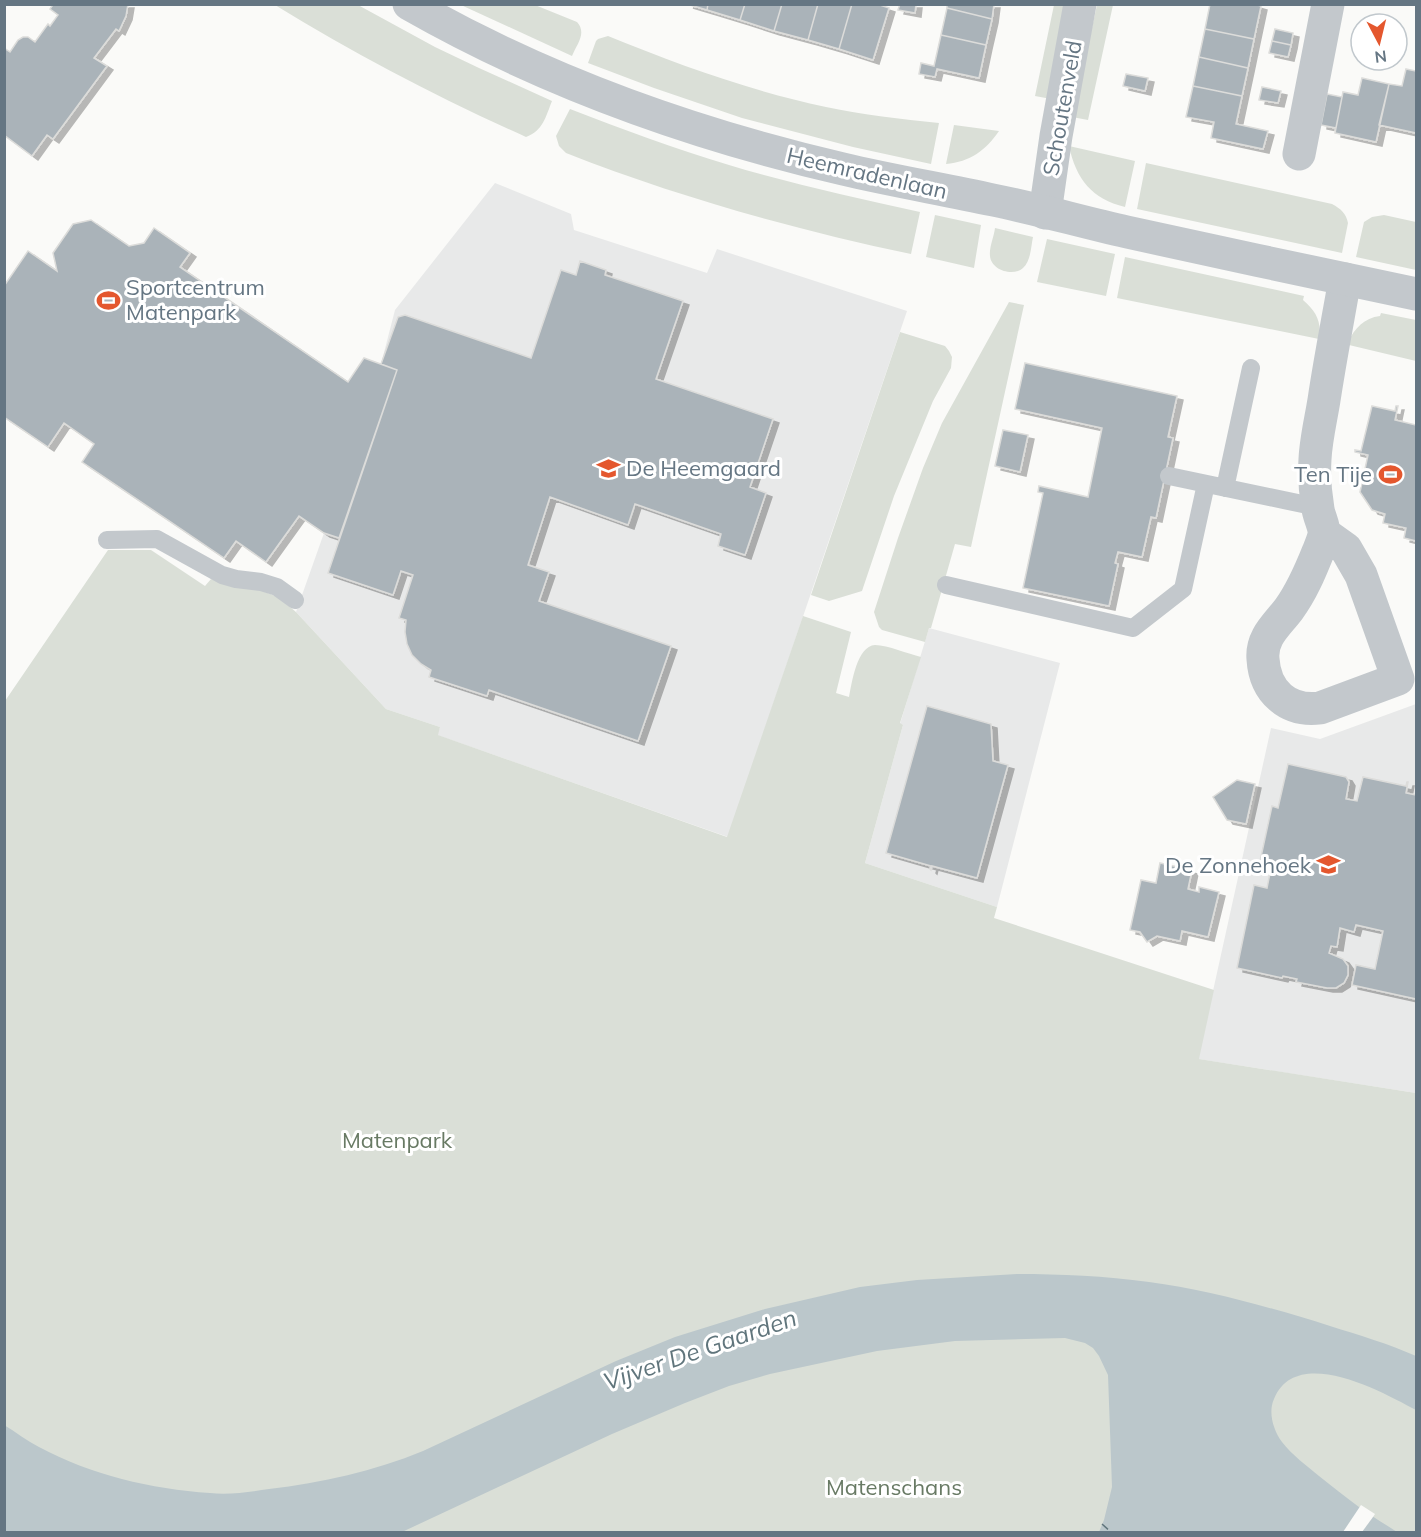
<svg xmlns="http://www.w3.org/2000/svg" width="1421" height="1537" font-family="Mulish,sans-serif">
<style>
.built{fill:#e8e9e9}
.green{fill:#dadfd7}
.water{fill:#bbc7cb}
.pier{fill:#fafaf8}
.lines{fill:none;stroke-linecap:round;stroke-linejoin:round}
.ferry{stroke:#60757c;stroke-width:1.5;stroke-dasharray:8 6;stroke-linecap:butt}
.building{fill:#aab3b9;stroke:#dcdcda;stroke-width:1.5;filter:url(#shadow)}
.service{stroke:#c3c8cc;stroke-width:18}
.minor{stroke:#c3c8cc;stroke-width:33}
.tertiary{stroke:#c3c8cc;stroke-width:33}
.labels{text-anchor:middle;stroke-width:6;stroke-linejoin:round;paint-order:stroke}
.street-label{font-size:22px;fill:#657683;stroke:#fff}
.poi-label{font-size:22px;fill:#657683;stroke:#fff;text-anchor:start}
.park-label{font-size:22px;fill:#687a64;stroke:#fff}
.water-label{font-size:24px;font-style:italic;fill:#60757c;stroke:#fff}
</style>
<defs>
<filter id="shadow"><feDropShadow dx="6" dy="4" stdDeviation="0" flood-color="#0004"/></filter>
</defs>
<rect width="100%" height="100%" fill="#fafaf8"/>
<path class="built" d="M 495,183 L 571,214 L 574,230 L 707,273 L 717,249 L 907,311 L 728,837 L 437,735 L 440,727 L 386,709 L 296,612 L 324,533 L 340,538 L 385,404 L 381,364 L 395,310 Z
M 929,628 L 1060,663 L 997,907 L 865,863 L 903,725 L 900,724 Z
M 1416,704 L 1416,1093 L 1198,1059 L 1271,728 L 1320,739 Z"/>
<path class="green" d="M 275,5 L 358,5 L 435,47 L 479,68 L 552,101 C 546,116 543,131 526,137 C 439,98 356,55 275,5 Z
M 461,5 L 535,5 L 577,22 C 587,33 577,44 572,56 Z
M 1054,5 L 1071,5 L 1051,99 L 1035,96 Z
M 1097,5 L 1113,5 L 1088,120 L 1072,117 Z
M 608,36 C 679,65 751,91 826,107 C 863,115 901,119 939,123 L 931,164 L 853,147 L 742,118 L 654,88 L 588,63 L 596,41 L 598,39 Z
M 570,109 C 622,129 675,149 729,165 C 792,184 856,198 920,212 L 911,254 C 793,229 678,197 566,153 L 559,146 L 556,136 Z
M 954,125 L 999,131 C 986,150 970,162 946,164 Z
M 1069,146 L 1135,161 L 1125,207 C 1092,199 1076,179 1069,146 Z
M 1146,163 L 1332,204 C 1341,209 1346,213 1348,223 L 1342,253 L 1137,209 Z
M 935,215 L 981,225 L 974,268 L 926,257 Z
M 1384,215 L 1416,222 L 1416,270 L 1356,257 L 1364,222 L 1372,217 Z
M 995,228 L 1033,237 C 1031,246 1031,261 1023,268 C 1013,277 991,270 990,256 C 989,247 994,237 995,228 Z
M 1047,239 L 1115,254 L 1106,296 L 1037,282 Z
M 1125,257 L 1304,296 L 1303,300 C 1316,311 1322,322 1319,339 L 1117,298 Z
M 1009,302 L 1024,305 L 971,547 L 955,544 L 931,628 L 929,628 L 925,642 L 882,630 L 879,627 L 874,612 L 898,538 L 923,468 L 942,423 Z
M 1381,313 L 1416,320 L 1416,361 L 1349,345 L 1348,342 C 1355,328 1364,318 1380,316 Z
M 900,332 L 945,346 L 949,351 L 952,357 L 951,368 L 933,401 L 894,496 L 862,591 L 829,601 L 811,595 Z
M 108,550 L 151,550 L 205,586 L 211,579 L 227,585 L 260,590 L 278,597 L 296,612 L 386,709 L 440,727 L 438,735 L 727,837 L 803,616 L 851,632 L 836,693 L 849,697 C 852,682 857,646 875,645 C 888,645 908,654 921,657 L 900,723 L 903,725 L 865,863 L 997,907 L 994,918 L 1214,990 L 1199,1059 L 1416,1093 L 1416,1532 L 5,1532 L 5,701 Z"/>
<path class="water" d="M 1017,1274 C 1061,1274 1105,1276 1149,1282 C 1209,1290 1273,1308 1330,1326 C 1359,1335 1389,1344 1416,1356 L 1416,1410 C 1383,1392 1296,1344 1274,1399 C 1268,1412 1273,1430 1282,1442 C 1292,1455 1307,1466 1319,1476 C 1332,1486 1345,1497 1359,1507 C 1371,1516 1385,1524 1397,1532 L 1099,1532 L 1104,1520 L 1112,1487 L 1108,1375 L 1099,1356 L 1093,1348 L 1085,1343 L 1065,1338 L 955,1341 L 877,1351 L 770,1374 L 729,1386 L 685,1403 L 612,1434 L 402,1532 L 5,1532 L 4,1425 C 16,1432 27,1441 39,1447 C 91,1475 151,1489 210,1493 C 229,1495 249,1492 269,1489 C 322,1483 374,1471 423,1451 L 616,1361 L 675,1337 L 765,1309 L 860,1287 L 917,1280 Z"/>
<path class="pier" d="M 1361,1505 L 1375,1514 L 1373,1517 L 1362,1532 L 1343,1532 Z"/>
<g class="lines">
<path class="ferry" d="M 1102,1524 L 1111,1532"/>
</g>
<path class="building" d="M 50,4 L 128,4 L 126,16 L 119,31 L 116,29 L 94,58 L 107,66 L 53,139 L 47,135 L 32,156 L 4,135 L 4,48 L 10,52 L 18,40 L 23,37 L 28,37 L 35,42 L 48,24 L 50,26 L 58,15 L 50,9 L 52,6 Z
M 687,4 L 708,4 L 707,10 Z
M 708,4 L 745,4 L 740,20 L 707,10 Z
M 745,4 L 782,4 L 774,31 L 740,20 Z
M 782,4 L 818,4 L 808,40 L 774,31 Z
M 818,4 L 852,4 L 839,49 L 808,40 Z
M 852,4 L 877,4 L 889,8 L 873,60 L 839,49 Z
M 900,4 L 916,4 L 915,13 L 898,10 Z
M 947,4 L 994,4 L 992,19 L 947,8 Z
M 1210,4 L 1254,4 L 1261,6 L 1254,39 L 1205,29 Z
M 947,8 L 992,19 L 986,45 L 941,35 Z
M 1205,29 L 1254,39 L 1248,68 L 1199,57 Z
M 1275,29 L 1293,33 L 1291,45 L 1272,41 Z
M 941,35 L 986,45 L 979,78 L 937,69 L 935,77 L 919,74 L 921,63 L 934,66 Z
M 1272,41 L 1291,45 L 1288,57 L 1269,53 Z
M 1199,57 L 1248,68 L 1242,96 L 1193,86 Z
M 1406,69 L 1416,71 L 1416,133 L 1379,125 L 1389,84 L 1402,86 Z
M 1126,74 L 1148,78 L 1145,91 L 1123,86 Z
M 1362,78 L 1389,84 L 1376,142 L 1335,133 L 1343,92 L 1358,95 Z
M 1193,86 L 1242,96 L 1236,124 L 1268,131 L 1263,149 L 1211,138 L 1214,122 L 1186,117 Z
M 1262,87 L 1281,91 L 1278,103 L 1259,100 Z
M 1327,94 L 1342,97 L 1336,128 L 1321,125 Z
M 91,220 L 129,246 L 144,243 L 154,228 L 190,253 L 180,267 L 348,382 L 364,358 L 397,370 L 339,538 L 324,533 L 299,516 L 266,562 L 236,541 L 224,558 L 82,462 L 94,444 L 64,423 L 48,447 L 4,417 L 4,286 L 28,251 L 57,271 L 53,253 L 73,224 Z
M 580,261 L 606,270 L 605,275 L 683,301 L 656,379 L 773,419 L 750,487 L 766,493 L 745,555 L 718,546 L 721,534 L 635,504 L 628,525 L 550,497 L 528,565 L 549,572 L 539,601 L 671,646 L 638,741 L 489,690 L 487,696 L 429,677 L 431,670 L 421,664 L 412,655 L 407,644 L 405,632 L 406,620 L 399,618 L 413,575 L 401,571 L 393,595 L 328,573 L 397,370 L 381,364 L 398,317 L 405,315 L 531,358 L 561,270 L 576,275 Z
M 1025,363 L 1177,396 L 1168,437 L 1173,438 L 1156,518 L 1151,517 L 1142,557 L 1118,552 L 1115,563 L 1118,564 L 1109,606 L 1023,588 L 1043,493 L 1038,492 L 1039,486 L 1088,497 L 1102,428 L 1015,409 Z
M 1372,406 L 1395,411 L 1396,406 L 1398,406 L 1395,420 L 1416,425 L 1416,541 L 1404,538 L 1406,528 L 1383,523 L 1385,514 L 1372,510 L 1360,492 L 1368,455 L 1355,452 L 1355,450 L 1361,451 Z
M 1003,430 L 1028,435 L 1020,472 L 995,466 Z
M 927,706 L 991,724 L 993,761 L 1008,765 L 977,878 L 932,866 L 931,870 L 930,869 L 931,866 L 886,853 Z
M 1288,764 L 1346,777 L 1349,782 L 1346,799 L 1357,801 L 1363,777 L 1406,786 L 1407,782 L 1408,782 L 1406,793 L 1416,795 L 1416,999 L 1352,985 L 1356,965 L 1375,969 L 1383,931 L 1356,925 L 1354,932 L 1340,928 L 1337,947 L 1331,946 L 1329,953 L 1343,959 L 1348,966 L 1348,975 L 1344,983 L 1336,988 L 1327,988 L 1296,982 L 1297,979 L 1283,976 L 1282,978 L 1237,968 L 1254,885 L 1267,888 L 1271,868 L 1259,866 L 1272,806 L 1278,808 Z
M 1237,780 L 1255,784 L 1246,824 L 1227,820 L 1213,797 Z
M 1160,863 L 1192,870 L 1188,889 L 1199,892 L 1199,887 L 1219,892 L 1208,937 L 1182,931 L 1180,941 L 1157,936 L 1147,942 L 1140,932 L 1130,930 L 1141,880 L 1156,883 Z"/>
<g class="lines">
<path class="service" d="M 1169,476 L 1317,507
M 1225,488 L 1251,368
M 107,540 L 157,539 L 222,575 L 236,579 L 261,582 L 277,587 L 295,600
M 946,585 L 1133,628 L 1183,589 L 1206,484"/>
<path class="minor" d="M 1299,154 L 1328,4
M 1045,213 L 1056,136 L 1080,4
M 1325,534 L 1346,549 L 1361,575 L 1398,679 L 1320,708 C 1288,712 1265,692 1263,659 C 1261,637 1277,625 1289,609 C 1302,591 1310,572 1318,552 C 1320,547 1323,540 1324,535 C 1325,527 1319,517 1318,509 C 1315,492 1314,475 1315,459 C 1316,439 1321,419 1324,400 C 1330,360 1338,319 1345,279"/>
<path class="tertiary" d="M 409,4 C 544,81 692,134 843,169 C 893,181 943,189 993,200 C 1038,209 1082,222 1127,232 C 1223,253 1320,274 1416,294"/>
</g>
<defs>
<symbol id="stadium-bare" viewBox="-9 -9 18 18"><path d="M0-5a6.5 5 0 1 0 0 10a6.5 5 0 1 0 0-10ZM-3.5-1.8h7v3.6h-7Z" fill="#e4572e" stroke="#fff" stroke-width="2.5" paint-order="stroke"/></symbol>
<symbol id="school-bare" viewBox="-9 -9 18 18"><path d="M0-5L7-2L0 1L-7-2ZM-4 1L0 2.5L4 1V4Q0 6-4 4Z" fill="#e4572e" stroke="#fff" stroke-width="2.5" paint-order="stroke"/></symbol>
</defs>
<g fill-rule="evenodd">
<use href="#stadium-bare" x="92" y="284" width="33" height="33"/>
<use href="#school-bare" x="592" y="452" width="33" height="33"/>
<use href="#stadium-bare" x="1374" y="458" width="33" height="33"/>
<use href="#school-bare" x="1312" y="848" width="33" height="33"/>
</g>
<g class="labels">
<g class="street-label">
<text transform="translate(1062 108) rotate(-80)" y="8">Schoutenveld</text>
<text transform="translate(867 173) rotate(13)" y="8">Heemradenlaan</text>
</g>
<g class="poi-label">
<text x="126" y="295">Sportcentrum<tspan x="126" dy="25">Matenpark</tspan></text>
<text x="626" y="476">De Heemgaard</text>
<text x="1372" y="482" text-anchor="end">Ten Tije</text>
<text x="1311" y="873" text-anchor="end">De Zonnehoek</text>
</g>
<g class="park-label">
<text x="397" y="1148">Matenpark</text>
<text x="894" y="1495">Matenschans</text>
</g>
<g class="water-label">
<text transform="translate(700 1350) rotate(-19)" y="8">Vijver De Gaarden</text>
</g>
</g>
<rect width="1421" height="1537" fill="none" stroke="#657683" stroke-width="12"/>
<g transform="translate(1379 42) rotate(173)"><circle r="28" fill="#ffffff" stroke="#c1c8cd" stroke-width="1.5"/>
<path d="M0-4.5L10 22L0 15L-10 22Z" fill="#e4572e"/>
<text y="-9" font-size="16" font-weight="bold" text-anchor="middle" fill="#657683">N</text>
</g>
</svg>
